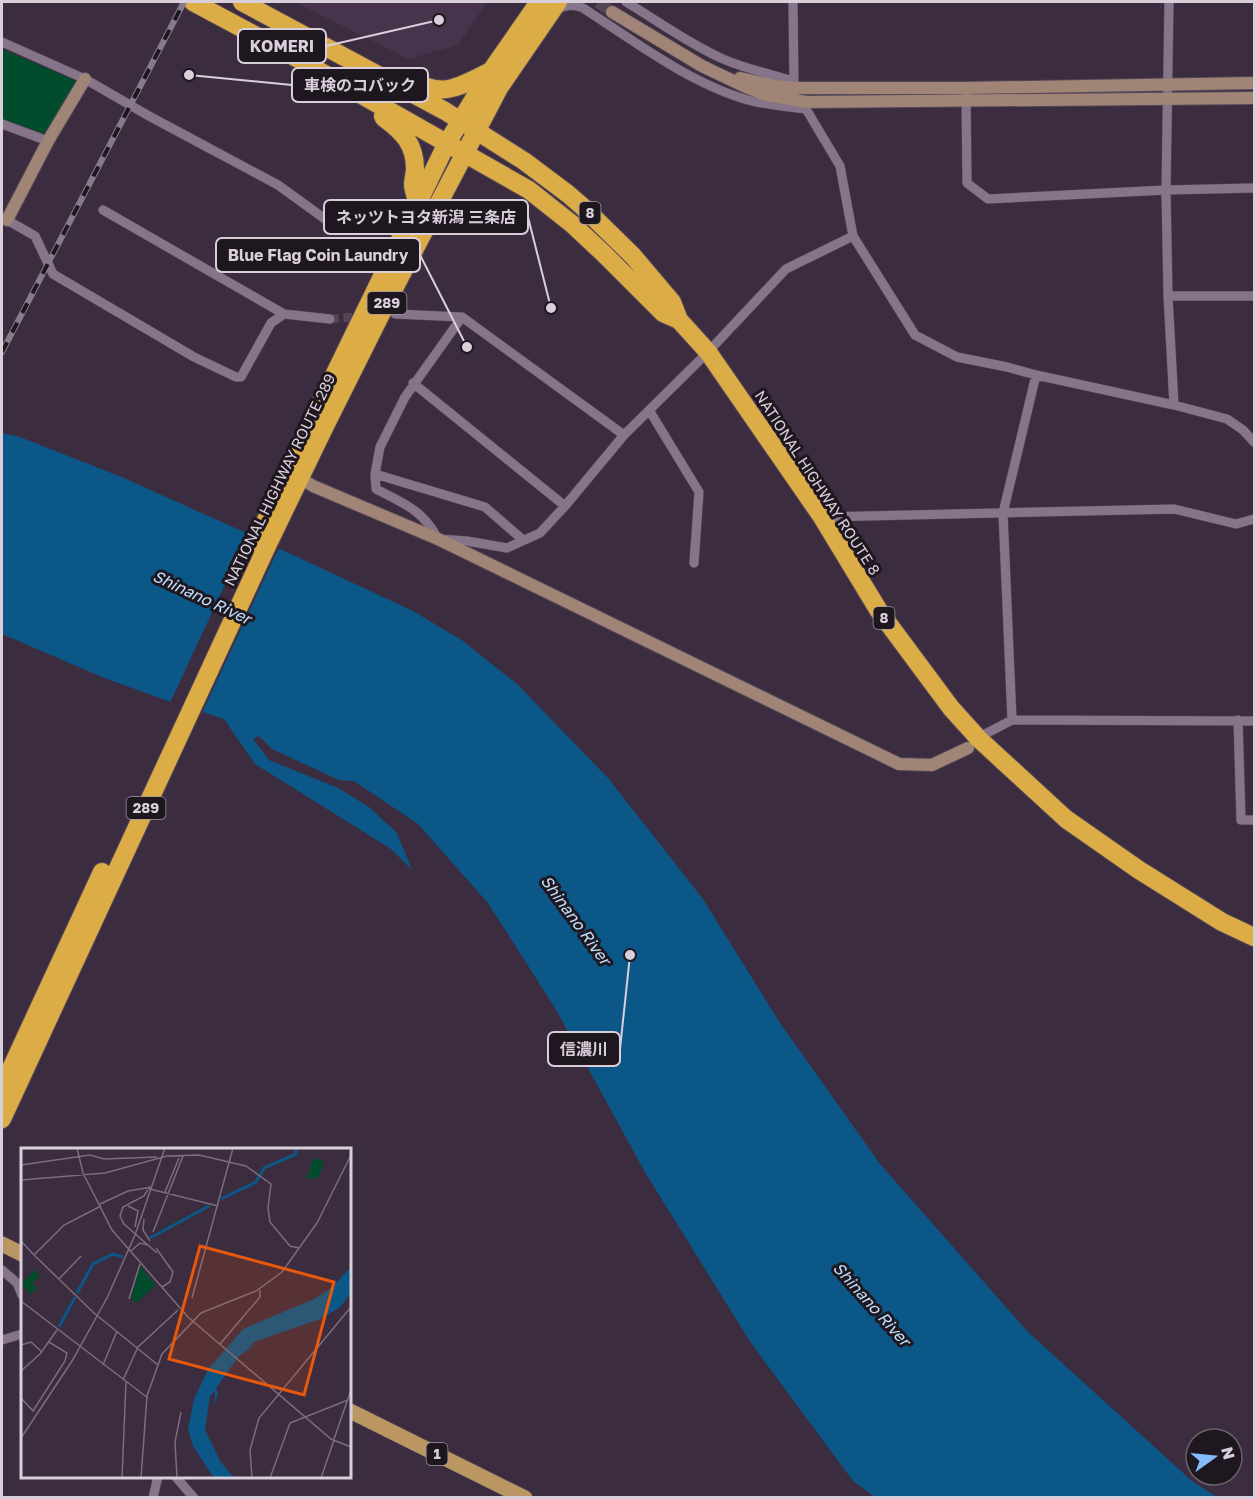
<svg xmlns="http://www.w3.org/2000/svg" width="1256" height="1499" font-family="'Golos Text','Noto Sans JP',sans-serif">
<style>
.built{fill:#47334b}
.green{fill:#024c2e}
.water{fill:#0b5788}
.pier{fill:#3c2c3f}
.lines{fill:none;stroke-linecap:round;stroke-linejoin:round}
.street-tunnel{stroke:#544456;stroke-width:9;stroke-dasharray:9 4.5;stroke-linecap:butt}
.secondary-tunnel{stroke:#544456;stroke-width:12;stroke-dasharray:12 6;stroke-linecap:butt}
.street-casing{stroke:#554859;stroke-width:10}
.secondary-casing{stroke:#554859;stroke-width:14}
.primary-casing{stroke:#554859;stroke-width:16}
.highway-casing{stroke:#554859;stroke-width:20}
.street{stroke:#86748a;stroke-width:9}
.secondary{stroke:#a08576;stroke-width:12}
.primary{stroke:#ba9662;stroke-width:15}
.highway{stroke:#dcac47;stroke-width:18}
.rail-casing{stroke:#877a8a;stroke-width:6}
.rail{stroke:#1f1720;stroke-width:4;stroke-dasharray:11;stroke-linecap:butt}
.labels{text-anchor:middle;stroke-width:6;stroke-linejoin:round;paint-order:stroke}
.shield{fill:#1f1720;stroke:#a198a3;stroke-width:1.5}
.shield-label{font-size:14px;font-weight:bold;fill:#d9cfdb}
.street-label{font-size:15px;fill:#d9cfdb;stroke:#1f1720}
.water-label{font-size:16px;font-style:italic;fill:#bee0fd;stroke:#1f1720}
.inset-river{fill:none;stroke:#0b5788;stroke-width:3}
.inset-road{fill:none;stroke:#7b6d7d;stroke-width:1.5}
.view{fill:#e8590c;fill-opacity:0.15;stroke:#e8590c;stroke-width:3}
.inset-edge{fill:none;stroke:#d9cfdb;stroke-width:3}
.leader{fill:none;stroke:#d9cfdb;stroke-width:2}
.callout-dot{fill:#d9cfdb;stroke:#1f1720;stroke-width:2}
.callout{fill:#1f1720;stroke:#d9cfdb;stroke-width:2}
.callout-label{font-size:16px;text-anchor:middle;font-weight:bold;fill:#d9cfdb}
</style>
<rect width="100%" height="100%" fill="#3c2c3f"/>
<path class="built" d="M 295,2 L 487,2 L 458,45 L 408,59 Z"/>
<path class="green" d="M 2,49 L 76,81 L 45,134 L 2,119 Z"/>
<path class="water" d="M 2,433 L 20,437 L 124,478 L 244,532 L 413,611 L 463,641 L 517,684 L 608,778 L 703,899 L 780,1023 L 880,1164 L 1028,1332 L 1192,1481 L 1217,1497 L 875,1497 L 853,1481 L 751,1343 L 646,1174 L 555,1008 L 488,903 L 418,824 L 354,781 L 339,780 L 272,749 L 259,736 L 253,739 L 269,760 L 338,788 L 369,807 L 397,833 L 412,870 L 391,849 L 255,764 L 224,719 L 165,700 L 102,677 L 2,634 Z"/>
<path class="pier" d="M 250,531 L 281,546 L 275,556 L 201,715 L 169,705 Z"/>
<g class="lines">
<path class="street-tunnel" d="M 330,319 L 363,316"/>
<path class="secondary-tunnel" d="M 598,2 L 612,12"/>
<defs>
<path id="street" d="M 626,2 C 658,21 689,44 723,59 C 746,69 770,74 794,81
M 793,2 L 794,86
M 1169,2 L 1166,190 L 1168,296 L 1174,405
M 554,10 C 565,6 572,3 583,8 C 634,41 693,86 752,101 C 770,105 788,107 806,109
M 2,42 L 85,79 L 149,116 L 278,185 L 336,227 L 383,228
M 966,94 L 967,183 L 988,199 L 1166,190 L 1254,188
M 807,102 L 806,109 L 840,166 L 853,236 L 915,335 L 957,357 L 1007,367 L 1036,375 L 1174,405 L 1227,419 L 1243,430 L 1254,442
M 2,124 L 48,141
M 103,210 L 284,314
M 2,219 L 7,220 L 35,236 L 53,274 L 194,357 L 236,377 L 241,377 L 271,323 L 284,314 L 330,319
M 1168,296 L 1254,296
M 395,314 L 462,317 L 624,435
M 462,317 L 405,397 L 380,447 L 375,474 L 376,489 C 403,503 423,510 438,539 L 467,541 L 507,548 L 540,533 L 565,506 L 624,435 L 708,352 L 786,269 L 853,236
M 413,383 L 565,506
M 649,410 L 699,492 L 694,563
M 375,474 L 485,507 L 523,540
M 822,517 L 1174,509 L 1236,524 L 1254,519
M 1012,720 L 1003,513 L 1036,375
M 1238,720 L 1241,820 L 1254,820
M 978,740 L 987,733 L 1012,720 L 1254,721
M 2,1270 L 17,1283 L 22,1295
M 2,1340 L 22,1334
M 175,1476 L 194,1498
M 153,1498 L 158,1476"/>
<path id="secondary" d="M 612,12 L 702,66 L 748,88 L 766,95 L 807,102 L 1254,98
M 740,78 L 775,86 L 794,88 L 966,88 L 1254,83
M 7,220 L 48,141 L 85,79
M 300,478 L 313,486 L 438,539 L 899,764 L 932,765 L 968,748"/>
<path id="primary" d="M 2,1244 L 22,1254
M 350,1411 L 525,1498"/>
<path id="highway" d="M 193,2 L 277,47 L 529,190 L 572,224 L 603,253 L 663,313 L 679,320
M 242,2 L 445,111 L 524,161 L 568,194 L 583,207 L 633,256 L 672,302 L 679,320 L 708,352 L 822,517 L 879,611 L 951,708 L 979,739 L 1066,819 L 1139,870 L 1222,922 L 1254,937
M 411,80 C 445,99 459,86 491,71
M 383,116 L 384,118 C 403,132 415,144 415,169 C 415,174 413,179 413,184 C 413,190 416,197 418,203
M 255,545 L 288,470 L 447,143 L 491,71 L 539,2
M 2,1088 L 102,872
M 2,1119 L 267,546 L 324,428 L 389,298 L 499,88 L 558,2"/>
</defs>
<use href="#street" class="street-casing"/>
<use href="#secondary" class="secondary-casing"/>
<use href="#primary" class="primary-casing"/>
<use href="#highway" class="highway-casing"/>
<use href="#street" class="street"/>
<use href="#secondary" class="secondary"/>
<use href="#primary" class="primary"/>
<use href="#highway" class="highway"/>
<defs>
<path id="rail" d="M 2,352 L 184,2"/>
</defs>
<use href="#rail" class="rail-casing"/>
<use href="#rail" class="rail"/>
</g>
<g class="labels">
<g class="shield">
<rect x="579.5" y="202" width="21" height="22" rx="4.5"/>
<rect x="367.5" y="292" width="39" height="22" rx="4.5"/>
<rect x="873.5" y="607" width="21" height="22" rx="4.5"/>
<rect x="126.5" y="797" width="39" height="22" rx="4.5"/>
<rect x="426.5" y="1443" width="21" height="22" rx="4.5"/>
</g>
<g class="shield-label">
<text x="590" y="218">8</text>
<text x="387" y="308">289</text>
<text x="884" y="623">8</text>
<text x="146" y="813">289</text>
<text x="437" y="1459">1</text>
</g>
<g class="street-label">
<text transform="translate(280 480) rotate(-64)" y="5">NATIONAL HIGHWAY ROUTE 289</text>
<text transform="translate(817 483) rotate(57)" y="5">NATIONAL HIGHWAY ROUTE 8</text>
</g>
<g class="water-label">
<text transform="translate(202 597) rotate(25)" y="6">Shinano River</text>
<text transform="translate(576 920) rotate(54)" y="6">Shinano River</text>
<text transform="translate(872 1304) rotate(48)" y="6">Shinano River</text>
</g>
</g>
<g transform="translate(21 1148)">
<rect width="330" height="330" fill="#3c2c3f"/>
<path d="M 292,10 L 303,13 L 298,29 L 286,31 ZM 119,118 L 135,137 L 115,155 L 110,150 ZM 13,122 L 19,128 L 11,135 L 16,140 L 10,147 L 0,136 Z" fill="#024c2e"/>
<path d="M 330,119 L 330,145 L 319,159 L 302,170 L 233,194 L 227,200 L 237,195 L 218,208 L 195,240 L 197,246 L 193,258 L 194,243 L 189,248 L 184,282 L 199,313 L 213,330 L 193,330 L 172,298 L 167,281 L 173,251 L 188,220 L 222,181 L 293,151 L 310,140 Z" fill="#0b5788"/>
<path class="inset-river" d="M 200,51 L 235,34 L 243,20 L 275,6 L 274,0M 129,90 L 188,58M 56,145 L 72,116 L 92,106 L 102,109M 38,179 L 54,149"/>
<path class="inset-road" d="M 56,0 L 62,25 L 91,82 L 167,169 L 310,291 L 330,299M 0,17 L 69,7 L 83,11 L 136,9M 0,32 L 84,25 L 146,8 L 178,7 L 225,18 L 250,36 L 247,60 L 249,74 L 269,98 L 278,100M 129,38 L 123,48 L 102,59 L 99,68 L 103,76 L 136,105M 144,44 L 158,10M 79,56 L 107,43 L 125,40 L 197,58M 107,58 L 117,63 L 114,79M 123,71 L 122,82 L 129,93M 132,84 L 162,8M 0,93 L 13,107 L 43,77 L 80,58M 135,100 L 152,124 L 149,134 L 141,139M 110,103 L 119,95 L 127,97M 13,107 L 73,165 L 137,217M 38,131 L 60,108M 171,150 L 212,0M 108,151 L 119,116M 0,153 L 127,250M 199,196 L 239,149 L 239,142M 0,197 L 10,194 L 21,204M 82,217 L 96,183M 0,223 L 19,206 L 36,182M 102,232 L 117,199 L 157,162M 0,250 L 12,263 L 44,213 L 46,205 L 28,194M 0,290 L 51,213 L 86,150 L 114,87 L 144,0M 313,291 L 330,242M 101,330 L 105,234M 120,330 L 126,248 L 141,206 L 180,165 L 235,143 L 261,124 L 296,75 L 330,7M 156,330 L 154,294 L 160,264M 231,330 L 229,302 L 238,270 L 330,159M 249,330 L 269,275 L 327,252M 300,330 L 313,292"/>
<path class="view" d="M 179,98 L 313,134 L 283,247 L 148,211 Z"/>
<rect width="330" height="330" class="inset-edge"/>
</g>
<path class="leader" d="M439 20L326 46M189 75L292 85M551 308L528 217M467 347L420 255M630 955L620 1049"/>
<g class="callout-dot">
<circle cx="439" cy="20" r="6"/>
<circle cx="189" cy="75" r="6"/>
<circle cx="551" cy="308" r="6"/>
<circle cx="467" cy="347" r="6"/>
<circle cx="630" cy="955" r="6"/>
</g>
<g class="callout">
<rect x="238" y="29" width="88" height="34" rx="6"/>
<rect x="292" y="68" width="136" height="34" rx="6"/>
<rect x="324" y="200" width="204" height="34" rx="6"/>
<rect x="216" y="238" width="204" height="34" rx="6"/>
<rect x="548" y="1032" width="72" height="34" rx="6"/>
</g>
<g class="callout-label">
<text x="282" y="52">KOMERI</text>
<text x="360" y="91">車検のコバック</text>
<text x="426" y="223">ネッツトヨタ新潟 三条店</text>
<text x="318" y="261">Blue Flag Coin Laundry</text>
<text x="584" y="1055">信濃川</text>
</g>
<rect width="1256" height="1499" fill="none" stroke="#d9cfdb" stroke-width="6"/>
<g transform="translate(1214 1457) rotate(75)"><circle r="28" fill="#1f1720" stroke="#69616b" stroke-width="1.5"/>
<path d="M0-4.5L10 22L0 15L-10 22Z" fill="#84bcfb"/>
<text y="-9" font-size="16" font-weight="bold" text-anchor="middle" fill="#d9cfdb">N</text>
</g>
</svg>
